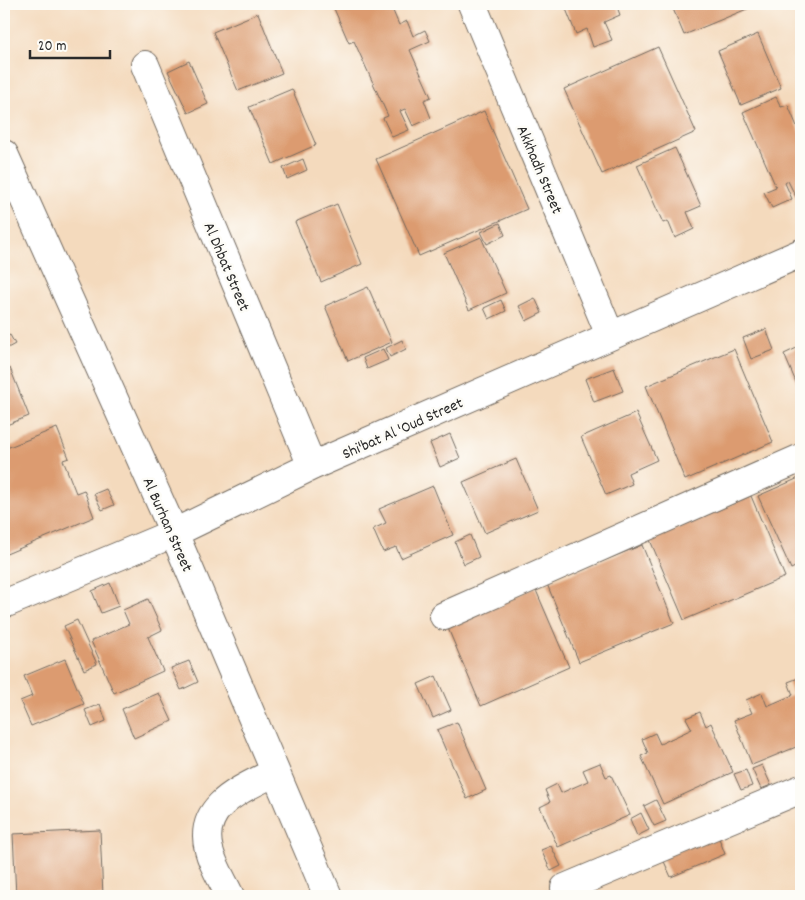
<svg xmlns="http://www.w3.org/2000/svg" width="805" height="900" font-family="Dekko,sans-serif">
<style>
.building{fill:#dc9b6f}
.lines{fill:none;stroke-linecap:round;stroke-linejoin:round}
.minor-casing{stroke:#71685e;stroke-width:30}
.minor{stroke:#fff;stroke-width:28}
.labels{text-anchor:middle;stroke-width:5;stroke-linejoin:round;paint-order:stroke}
.street-label{font-size:16px;fill:#2b2b2b;stroke:#fdfcf7}
</style>
<rect width="100%" height="100%" fill="#fdfcf7"/>
<filter id="ink" filterUnits="userSpaceOnUse"><feTurbulence type="fractalNoise" baseFrequency=".02" numOctaves="2"/><feDisplacementMap in="SourceGraphic" scale="10" xChannelSelector="R" yChannelSelector="G"/><feConvolveMatrix kernelMatrix="1 2 1 2 8 2 1 2 1" color-interpolation-filters="sRGB"/></filter>
<filter id="wash" filterUnits="userSpaceOnUse"><feTurbulence type="fractalNoise" baseFrequency=".0096" numOctaves="4" result="noise"/><feDisplacementMap in="SourceGraphic" scale="20" xChannelSelector="R" yChannelSelector="G"/><feGaussianBlur stdDeviation="1.12" result="paint"/><feColorMatrix in="noise" values="0 0 0 0 0 0 0 0 0 0 0 0 0 0 0 0 0 1.4 0 .05"/><feComposite in="paint" operator="in"/></filter>
<g filter="url(#wash)">
<rect width="100%" height="100%" fill="#f4dabd"/>
<g id="blocks">
<path class="building" d="M 332,4 L 390,4 L 399,25 L 407,21 L 413,36 L 425,30 L 430,41 L 410,50 L 431,97 L 424,100 L 431,118 L 413,126 L 405,109 L 400,111 L 409,130 L 392,137 L 383,118 L 388,116 L 354,41 L 349,43 Z
M 564,4 L 616,4 L 620,15 L 604,22 L 612,40 L 593,47 L 587,29 L 576,34 Z
M 671,4 L 759,4 L 684,35 Z
M 258,13 L 282,73 L 238,91 L 213,32 Z
M 758,34 L 781,88 L 741,105 L 718,51 Z
M 658,47 L 696,132 L 602,174 L 564,89 Z
M 189,61 L 208,104 L 188,113 L 168,71 Z
M 292,89 L 316,145 L 273,164 L 249,107 Z
M 776,97 L 781,107 L 788,105 L 801,136 L 801,195 L 796,197 L 788,181 L 785,183 L 792,199 L 772,208 L 764,192 L 776,187 L 743,112 Z
M 484,111 L 527,209 L 419,256 L 376,159 Z
M 675,148 L 701,206 L 687,212 L 694,229 L 675,238 L 668,221 L 663,223 L 637,165 Z
M 303,159 L 307,170 L 287,179 L 283,168 Z
M 337,204 L 362,264 L 321,282 L 295,222 Z
M 500,223 L 505,235 L 487,244 L 481,232 Z
M 481,237 L 506,293 L 469,310 L 444,253 Z
M 368,287 L 392,342 L 348,361 L 325,306 Z
M 535,298 L 542,313 L 526,321 L 519,306 Z
M 501,300 L 506,311 L 489,319 L 484,308 Z
M 766,329 L 774,350 L 751,359 L 743,338 Z
M 10,335 L 15,344 L 4,350 L 4,338 Z
M 402,340 L 406,349 L 390,357 L 386,348 Z
M 801,346 L 801,394 L 784,354 Z
M 383,349 L 388,360 L 367,369 L 363,358 Z
M 734,349 L 773,442 L 685,480 L 646,386 Z
M 10,368 L 29,416 L 4,426 L 4,370 Z
M 614,368 L 623,391 L 594,402 L 585,379 Z
M 636,413 L 657,460 L 628,473 L 632,484 L 606,495 L 581,437 Z
M 57,428 L 69,458 L 63,460 L 76,493 L 84,490 L 94,517 L 4,555 L 4,449 Z
M 450,434 L 460,458 L 440,467 L 430,443 Z
M 516,459 L 538,510 L 485,533 L 463,482 Z
M 801,477 L 801,564 L 791,569 L 758,496 Z
M 433,486 L 453,535 L 401,558 L 396,547 L 383,552 L 373,529 L 386,523 L 379,509 Z
M 106,489 L 114,505 L 102,510 L 94,494 Z
M 751,496 L 785,577 L 684,620 L 650,540 Z
M 470,535 L 479,557 L 464,564 L 455,542 Z
M 642,545 L 674,623 L 579,662 L 547,584 Z
M 110,583 L 119,606 L 101,613 L 92,591 Z
M 535,588 L 569,667 L 481,706 L 447,626 Z
M 148,599 L 162,630 L 148,637 L 163,671 L 114,693 L 91,641 L 129,624 L 123,610 Z
M 77,620 L 97,664 L 84,670 L 64,626 Z
M 65,659 L 84,704 L 31,726 L 20,701 L 32,696 L 24,676 Z
M 189,661 L 198,682 L 181,690 L 171,668 Z
M 436,676 L 451,710 L 433,718 L 418,684 Z
M 801,677 L 801,745 L 752,765 L 734,720 L 752,713 L 746,700 L 762,693 L 767,706 L 793,695 L 788,682 Z
M 159,693 L 172,721 L 134,738 L 122,709 Z
M 100,704 L 106,721 L 92,727 L 85,710 Z
M 700,712 L 706,726 L 711,723 L 733,772 L 663,804 L 641,756 L 648,753 L 642,739 L 655,733 L 660,744 L 692,729 L 686,718 Z
M 457,722 L 486,790 L 467,799 L 437,730 Z
M 600,763 L 606,777 L 611,775 L 630,815 L 558,847 L 540,807 L 550,802 L 545,790 L 557,784 L 561,793 L 588,781 L 583,770 Z
M 762,765 L 771,785 L 761,789 L 752,769 Z
M 746,770 L 752,786 L 741,790 L 734,774 Z
M 656,800 L 666,821 L 654,826 L 644,806 Z
M 641,813 L 649,830 L 637,836 L 630,819 Z
M 100,830 L 103,896 L 16,896 L 13,834 Z
M 717,833 L 725,854 L 671,877 L 662,857 Z
M 551,846 L 561,866 L 551,871 L 541,850 Z"/>
</g>
</g>
<g filter="url(#ink)">
<use href="#blocks" fill-opacity="0" stroke="#71685e" stroke-width="1"/>
<g class="lines">
<defs>
<path id="minor" d="M 472,4 L 610,335
M 145,65 L 312,466
M 4,154 L 174,533 L 328,896
M 4,604 L 174,533 L 312,466 L 801,253
M 444,616 L 801,458
M 565,888 L 801,789
M 230,896 C 223,881 213,866 209,850 C 197,805 243,789 275,772"/>
</defs>
<use href="#minor" class="minor-casing"/>
<use href="#minor" class="minor"/>
</g>
</g>
<g class="labels">
<g class="street-label">
<text transform="translate(541 169) rotate(67)" y="6">Akkhadh Street</text>
<text transform="translate(228 266) rotate(67)" y="6">Al Dhbat Street</text>
<text transform="translate(402 427) rotate(-24)" y="6">Shi'bat Al 'Oud Street</text>
<text transform="translate(169 524) rotate(66)" y="6">Al Burhan Street</text>
</g>
</g>
<rect width="805" height="900" fill="none" stroke="#fdfcf7" stroke-width="20"/>
<path d="M30 50v8h80v-8" fill="none" stroke="#2b2b2b" stroke-width="2.5"/>
<text x="38" y="50" font-size="15" fill="#2b2b2b" stroke="#fdfcf7" stroke-width="4" paint-order="stroke">20 m</text>
</svg>
